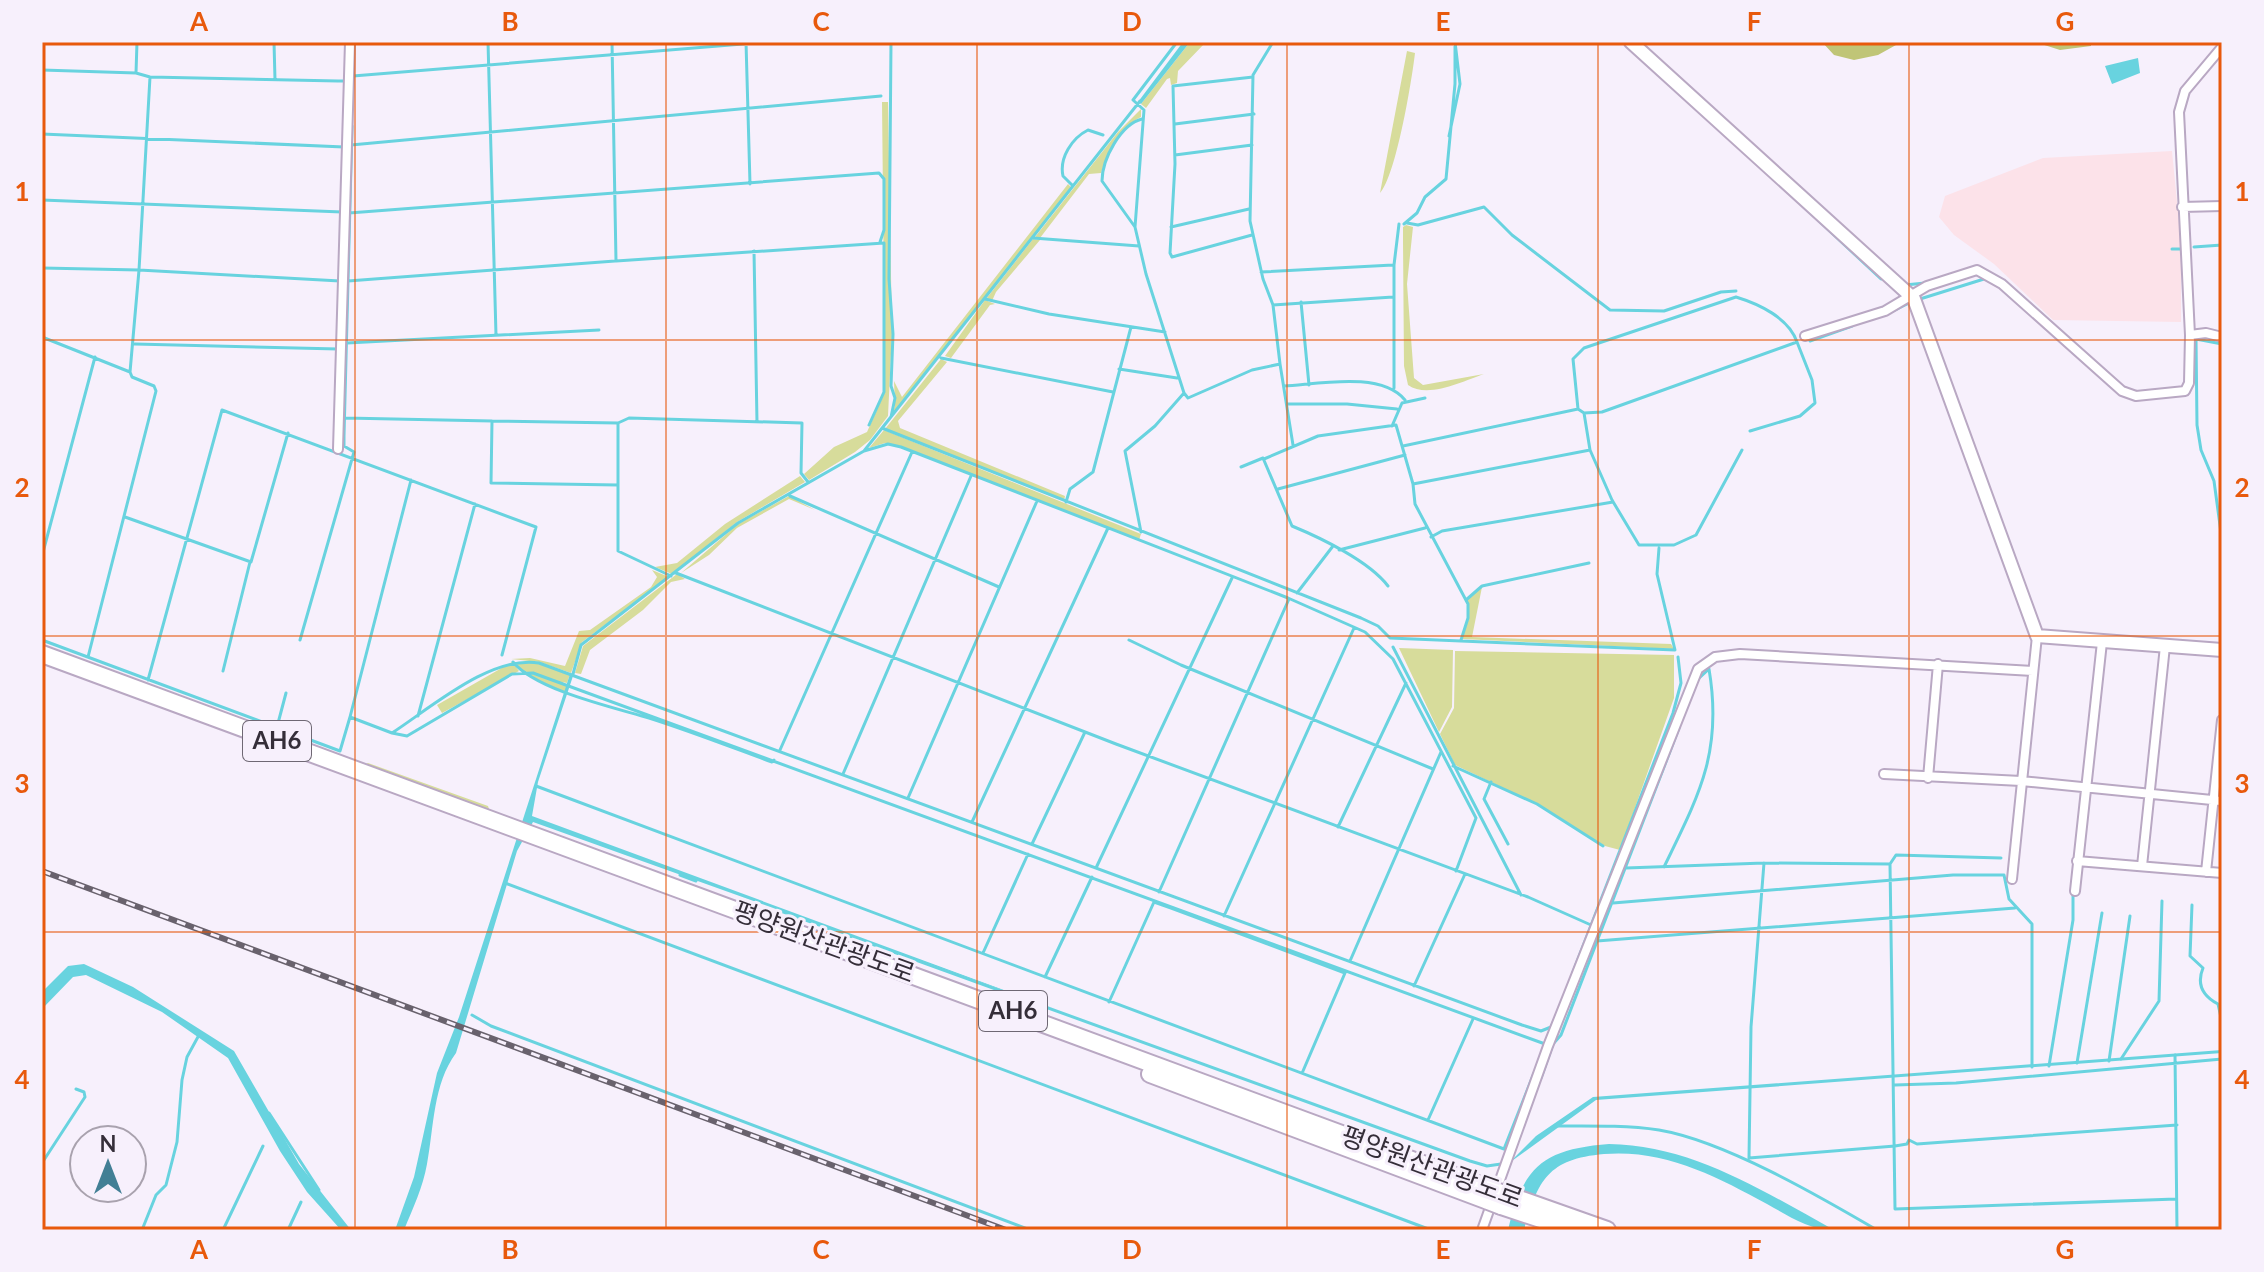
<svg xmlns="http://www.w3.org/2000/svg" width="2264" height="1272" font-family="Lato,'Noto Sans KR',sans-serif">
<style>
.education{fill:#fce2e9}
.green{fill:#d7dc9b}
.forest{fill:#c0c577}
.water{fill:#68d3df}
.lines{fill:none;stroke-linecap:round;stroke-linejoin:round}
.stream{stroke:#68d3df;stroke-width:3}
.street-casing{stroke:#b9a8c3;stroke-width:12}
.secondary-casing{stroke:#b9a8c3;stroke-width:16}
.highway-casing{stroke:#b9a8c3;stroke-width:20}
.street{stroke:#fff;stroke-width:8}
.secondary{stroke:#fff;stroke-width:12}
.highway{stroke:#fff;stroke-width:16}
.rail-casing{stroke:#69626d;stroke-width:6}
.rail{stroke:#f7f0fc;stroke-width:3;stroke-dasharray:9;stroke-linecap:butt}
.highway-bridge-casing{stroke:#b9a8c3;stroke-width:20;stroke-linecap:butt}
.highway-bridge{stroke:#fff;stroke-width:16}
.grid{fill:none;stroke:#e8590c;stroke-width:2;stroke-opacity:0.55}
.labels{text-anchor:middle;stroke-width:6;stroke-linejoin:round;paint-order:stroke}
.shield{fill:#f7f0fc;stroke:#6f6874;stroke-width:2}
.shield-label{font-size:24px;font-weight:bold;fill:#352e39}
.street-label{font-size:26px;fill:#352e39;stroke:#f7f0fc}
.neatline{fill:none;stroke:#e8590c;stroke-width:3}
.grid-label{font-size:26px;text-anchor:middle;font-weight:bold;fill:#e8590c}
</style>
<rect width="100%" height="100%" fill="#f7f0fc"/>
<path class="education" d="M 2172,151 L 2181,242 L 2181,322 L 2053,320 L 1994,264 L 1954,235 L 1939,217 L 1945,196 L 2043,158 Z"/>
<path class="green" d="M 1190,42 L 1206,42 L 1178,71 L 1177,83 L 1171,85 L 1170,78 L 1167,79 L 1146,108 L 1141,104 Z
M 1407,51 L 1415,53 C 1412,80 1396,176 1380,193 Z
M 882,102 L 888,102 L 892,333 L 888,416 L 870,440 L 855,452 L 809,480 L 804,474 L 834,447 L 867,432 L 885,392 Z
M 1141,109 L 1141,117 C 1120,127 1108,152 1101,173 L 1089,174 L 1040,238 L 1035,237 L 1118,132 Z
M 1068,184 L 1071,187 L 892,416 L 895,405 L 894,381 L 902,397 Z
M 1406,225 L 1413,227 L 1407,284 L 1414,378 L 1423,385 L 1484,374 C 1463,381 1428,399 1408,385 L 1404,366 L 1403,241 L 1403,227 Z
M 1033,239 L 1040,240 L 996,292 L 992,301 L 986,299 Z
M 985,300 L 995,304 L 990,305 L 951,358 L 945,356 Z
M 941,359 L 947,362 L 898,421 L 900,428 L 1065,496 L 1064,501 L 885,429 Z
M 884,430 L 1141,534 L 1139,540 L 901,446 L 885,443 L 869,448 Z
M 800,476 L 805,482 L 737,522 L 672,574 L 655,567 L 677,563 L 725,524 Z
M 789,496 L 815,510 L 789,499 L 737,528 L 709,555 L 681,573 L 738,524 Z
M 652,570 L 669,577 L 582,642 L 571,673 L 539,662 L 511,659 L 530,658 L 565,666 L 579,631 L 590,630 L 651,587 L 657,577 Z
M 677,574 L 685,579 L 671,582 L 643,610 L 590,650 L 581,674 L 575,673 L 583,646 Z
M 1482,587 L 1472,637 L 1671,644 L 1674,649 L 1462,639 L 1469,618 L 1467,600 Z
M 1399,648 L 1453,650 L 1452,707 L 1439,732 Z
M 1455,651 L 1674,655 L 1674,698 L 1620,850 L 1605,846 L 1537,804 L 1455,765 L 1440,734 L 1454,708 Z
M 512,662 L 519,671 L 442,713 L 437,705 Z
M 514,662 L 539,663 L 570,674 L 567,683 L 562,682 L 567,685 L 565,692 L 522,673 L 533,673 L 521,671 Z
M 368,763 L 488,806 L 490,812 L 364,765 Z"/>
<path class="forest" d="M 1822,42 L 1929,42 L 1896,45 L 1878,55 L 1854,60 L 1834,55 Z
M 2035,42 L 2091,42 L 2091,46 L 2060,50 Z"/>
<path class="water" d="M 1183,42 L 1190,42 L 1141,104 L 1138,102 Z
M 2138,58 L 2140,73 L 2112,84 L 2105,66 Z
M 570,674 L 573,676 L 538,782 L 532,816 L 1055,1009 L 533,822 L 517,851 L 456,1053 C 433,1084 434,1127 427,1164 C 423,1187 413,1208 404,1230 L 395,1230 L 414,1177 L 437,1073 L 459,1017 Z
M 84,964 L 133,987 L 234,1051 L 299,1164 L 351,1230 L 341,1230 L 307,1192 L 280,1151 L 228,1058 L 162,1012 L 86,975 L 73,977 L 42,1009 L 42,992 L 68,966 Z
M 2222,1050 L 2222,1053 L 1596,1100 L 1509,1163 L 1536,1136 L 1593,1097 Z
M 1609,1144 C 1692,1145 1763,1191 1834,1230 C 1809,1230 1789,1216 1767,1204 C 1716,1176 1664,1149 1604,1154 C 1548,1159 1538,1180 1524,1230 L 1508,1230 C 1523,1165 1545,1149 1609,1144 Z"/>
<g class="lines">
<path class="stream" d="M 274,42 L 275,80
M 488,42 L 496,335
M 612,42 L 616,261 L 884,243 L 884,392 L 869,425
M 746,42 L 750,184
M 891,42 L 889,279 L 893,334 L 891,386 L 895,398 L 891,417
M 1273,42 L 1253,75 L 1250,221 L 1263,279 L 1273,305 L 1280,364
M 42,70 L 136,73 L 150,77 L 338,81 L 344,81 L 346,86
M 136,73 L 137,42
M 353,76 L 768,42
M 1175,124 L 1254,114
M 42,134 L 344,147
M 1449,136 L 1460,84 L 1455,42
M 351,145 L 881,96
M 1175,155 L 1252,145
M 1073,186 L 1063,176 C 1059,158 1072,138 1088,130 L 1103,135
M 42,200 L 342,212
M 1802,205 L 1881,279
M 349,213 L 879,173 L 884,179 L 884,230 L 880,242
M 1407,223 L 1418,225 L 1484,207 L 1512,235 L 1610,310 L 1664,311 L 1721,292 L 1736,291
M 1404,224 L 1417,213 L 1425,197 L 1446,179 L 1455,84 L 1455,46
M 1135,227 L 1144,110 L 1133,100 L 1177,42
M 1171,227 L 1249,209
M 1252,235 L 1172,257 L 1170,253 L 1175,164 L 1173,86 L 1253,77
M 1033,238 L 1139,246
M 2194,247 L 2222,245
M 2172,249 L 2182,249
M 754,251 L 757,422
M 42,268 L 139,270 L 150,77
M 1261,272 L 1393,265
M 348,281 L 615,261
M 1905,285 L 1925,283
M 985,299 L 1049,314 L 1165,332
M 1920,299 L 1984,279
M 1301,302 L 1309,385
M 1273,305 L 1393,297
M 1893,311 L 1909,303
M 42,337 L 130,372 L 139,270 L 340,281
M 1810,341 L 1852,326
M 347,343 L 599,330
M 135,344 L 338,349
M 2222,344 L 2196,339 L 2197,425 L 2201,450 L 2214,481 L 2222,540
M 941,358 L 1113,392
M 1119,369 L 1177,378
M 1284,386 C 1319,384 1381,371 1405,400
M 1394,388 L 1394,265 L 1399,224
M 1184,393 L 1188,398 L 1252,370 L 1280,364 L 1293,445
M 1287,404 L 1347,404 L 1397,409
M 1584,413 L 1602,412 L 1797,342 C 1789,318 1759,304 1736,297 L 1584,348 L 1573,359 L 1578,409 L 1584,413 L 1590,450 L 1612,500 L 1639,545 L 1674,545 L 1696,535 L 1742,450
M 345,418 L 492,421 L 491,483 L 618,485
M 492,421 L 618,423 L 618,551 L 671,576
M 618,423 L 629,418 L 802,423 L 801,473 L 808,482
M 1392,426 L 1402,403 L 1425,398
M 882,428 L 1361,618 L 1378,626 L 1390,638 L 1675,650 L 1657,574 L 1659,548
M 1750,431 L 1800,416 L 1815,403 L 1812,380 L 1797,342
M 1403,446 L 1578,409
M 864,451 L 888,444 L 901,447 L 1288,598 L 1365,632 L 1393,659 L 1476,818 L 1456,871
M 1264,459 L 1318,436 L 1396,425 L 1413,484 L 1415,504 L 1468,604 L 1468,618 L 1461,640
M 1241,467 L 1263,458 L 1292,526 C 1321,538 1369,561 1388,586
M 1413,484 L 1590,450
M 1278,489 L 1405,455
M 790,496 L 999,587
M 1066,502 L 1070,489 L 1093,472 L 1131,327
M 125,517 L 251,562 L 288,433
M 1141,532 L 1125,451 L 1155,426 L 1184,393 L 1146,274 L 1135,227 L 1102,181 C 1102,159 1121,124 1142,119
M 1431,537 L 1442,531 L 1613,502
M 1339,550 L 1425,528
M 42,556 L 95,357
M 676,573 L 1116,744 L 1528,897 L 1591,925
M 1297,593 L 1333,546
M 1466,600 L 1482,586 L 1589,563
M 42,640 L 340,751 L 350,717 L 392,733 C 432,707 491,655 539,663 L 1522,1025 L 1541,1031 L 1551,1027 L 1556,1016
M 300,640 L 354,452 L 344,446 L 344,436 L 352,126
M 1129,640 L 1181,665 L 1433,769
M 1393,647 L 1521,895
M 88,657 L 156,391 L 154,386 L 132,377 L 130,372
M 513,662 C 536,690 612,707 649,718 C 690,731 731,747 772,762 L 774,760
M 223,671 L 250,562
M 573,674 L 581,645 L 738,523 L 864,451 L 1140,101
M 148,680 L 222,410 L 536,527 L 502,655
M 418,716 L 475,504
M 350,717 L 411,480
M 277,727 L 286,693
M 392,733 L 407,736 L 512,674 L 533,673 L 1545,1044 L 1544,1047
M 780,750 L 912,452
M 1453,766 L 1537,804 L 1603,846
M 843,774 L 971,476
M 1491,782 L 1484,799 L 1508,844
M 536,786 L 1504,1149 L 1534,1073
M 908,798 L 1037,501
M 972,822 L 1108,528
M 1338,827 L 1406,683
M 1032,844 L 1085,732
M 1764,863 L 1751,1027 L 1749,1158 L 1895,1146 L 1907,1144 L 1909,1140 L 1917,1144 L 2177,1125
M 1890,864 L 1895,1209 L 2176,1199
M 1664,867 C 1699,795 1723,752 1709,669 L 1697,680
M 1096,868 L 1232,578
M 1626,868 L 1764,863 L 1890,864 L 1896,855 L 2001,858
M 680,875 L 696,881
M 505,883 L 1431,1230
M 1159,892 L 1289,599
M 1613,903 L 1953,875 L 2004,875 L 2009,899 L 2032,924 L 2032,1067
M 2192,905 L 2190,956 L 2203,968 C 2196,985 2203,996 2218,1004 L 2222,1022
M 778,910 L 1470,1161 L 1487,1166 L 1501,1164
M 1224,916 L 1354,628
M 1597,941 L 2015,908
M 983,953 L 1028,854
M 1350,961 L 1441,752
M 1573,972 L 1673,713 L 1681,683 L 1678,657
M 1045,977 L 1092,877
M 1414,986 L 1465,874
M 1109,1002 L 1154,902 L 1171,908 L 1345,973 L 1303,1071
M 472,1015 L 491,1026 L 1030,1230
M 2175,1055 L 2177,1230
M 2121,1059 L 2159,1001 L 2162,901
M 2109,1061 L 2130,916
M 2077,1063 L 2102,913
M 2049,1066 L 2073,920 L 2073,895
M 1541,1078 L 1553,1044 L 1561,1035 L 1679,728
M 1895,1085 L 1956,1083 L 2222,1059
M 269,1113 L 319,1190
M 1428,1120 L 1473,1019
M 1555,1126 C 1589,1126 1625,1125 1659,1130 C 1724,1141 1819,1196 1877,1230
M 42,1163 L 85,1097 L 84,1092 L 76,1089
M 142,1230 L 156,1195 L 166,1185 L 177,1142 L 182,1080 L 187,1057 L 199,1035
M 223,1230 L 263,1146
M 288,1230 L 301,1202"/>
<defs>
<path id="street" d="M 2182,207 L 2222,206
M 2190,335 L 2206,333 L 2222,337
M 1805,336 L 1885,311 L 1927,286 L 1977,270 L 2002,284 L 2122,391 L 2136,396 L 2185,391 L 2189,383 L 2190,335 L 2179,112 L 2185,91 L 2222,47
M 338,449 L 350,42
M 1884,774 L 2021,781 L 2222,801
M 1928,778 L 1938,664
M 2077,861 L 2222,873
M 2142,866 L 2165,646
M 2206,872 L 2222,720
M 2012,879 L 2037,636
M 2075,891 L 2102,642
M 1482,1230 L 1548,1046 L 1698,669 L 1715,657 L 1740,654 L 2033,671"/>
<path id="secondary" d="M 1631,42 L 1914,299 L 2037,636 L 2222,650"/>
<path id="highway" d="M 42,654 L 1493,1190
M 1150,1074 L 1488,1201
M 1505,1194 L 1607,1230
M 1501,1206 L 1571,1229"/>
</defs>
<use href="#street" class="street-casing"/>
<use href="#secondary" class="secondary-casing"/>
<use href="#highway" class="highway-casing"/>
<use href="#street" class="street"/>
<use href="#secondary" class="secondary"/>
<use href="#highway" class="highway"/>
<defs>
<path id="rail" d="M 42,871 L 1006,1230"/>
</defs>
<use href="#rail" class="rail-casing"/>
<use href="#rail" class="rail"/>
<defs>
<path id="highway-bridge" d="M 1493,1190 L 1505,1194
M 1488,1201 L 1501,1206"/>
</defs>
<use href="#highway-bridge" class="highway-bridge-casing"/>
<use href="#highway-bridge" class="highway-bridge"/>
</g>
<path class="grid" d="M 355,42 L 355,1230M 666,42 L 666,1230M 977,42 L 977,1230M 1287,42 L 1287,1230M 1598,42 L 1598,1230M 1909,42 L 1909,1230M 42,340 L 2222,340M 42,636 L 2222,636M 42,932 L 2222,932"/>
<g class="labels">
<g class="shield">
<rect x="243" y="721" width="68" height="40" rx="6"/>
<rect x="979" y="991" width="68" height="40" rx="6"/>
</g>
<g class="shield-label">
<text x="277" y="749">AH6</text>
<text x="1013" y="1019">AH6</text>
</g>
<g class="street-label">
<text transform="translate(824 942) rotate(20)" y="9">평양원산관광도로</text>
<text transform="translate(1432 1167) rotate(20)" y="9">평양원산관광도로</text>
</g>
</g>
<rect width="2264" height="1272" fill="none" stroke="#f7f0fc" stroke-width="88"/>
<g transform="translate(108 1164)"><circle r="38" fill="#f7f0fc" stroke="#a9a2ae" stroke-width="2"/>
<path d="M0-6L14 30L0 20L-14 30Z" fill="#427f95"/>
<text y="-12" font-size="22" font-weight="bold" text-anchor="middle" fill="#352e39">N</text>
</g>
<rect x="44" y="44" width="2176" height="1184" class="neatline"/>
<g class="grid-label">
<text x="199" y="31">A</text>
<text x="510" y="31">B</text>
<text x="821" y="31">C</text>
<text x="1132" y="31">D</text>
<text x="1443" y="31">E</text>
<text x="1754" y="31">F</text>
<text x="2065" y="31">G</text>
<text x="22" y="201">1</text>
<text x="2242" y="201">1</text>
<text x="22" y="497">2</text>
<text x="2242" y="497">2</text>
<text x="22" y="793">3</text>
<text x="2242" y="793">3</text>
<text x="22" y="1089">4</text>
<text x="2242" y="1089">4</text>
<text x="199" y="1259">A</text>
<text x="510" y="1259">B</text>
<text x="821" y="1259">C</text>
<text x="1132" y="1259">D</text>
<text x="1443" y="1259">E</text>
<text x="1754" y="1259">F</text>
<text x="2065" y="1259">G</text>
</g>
</svg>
